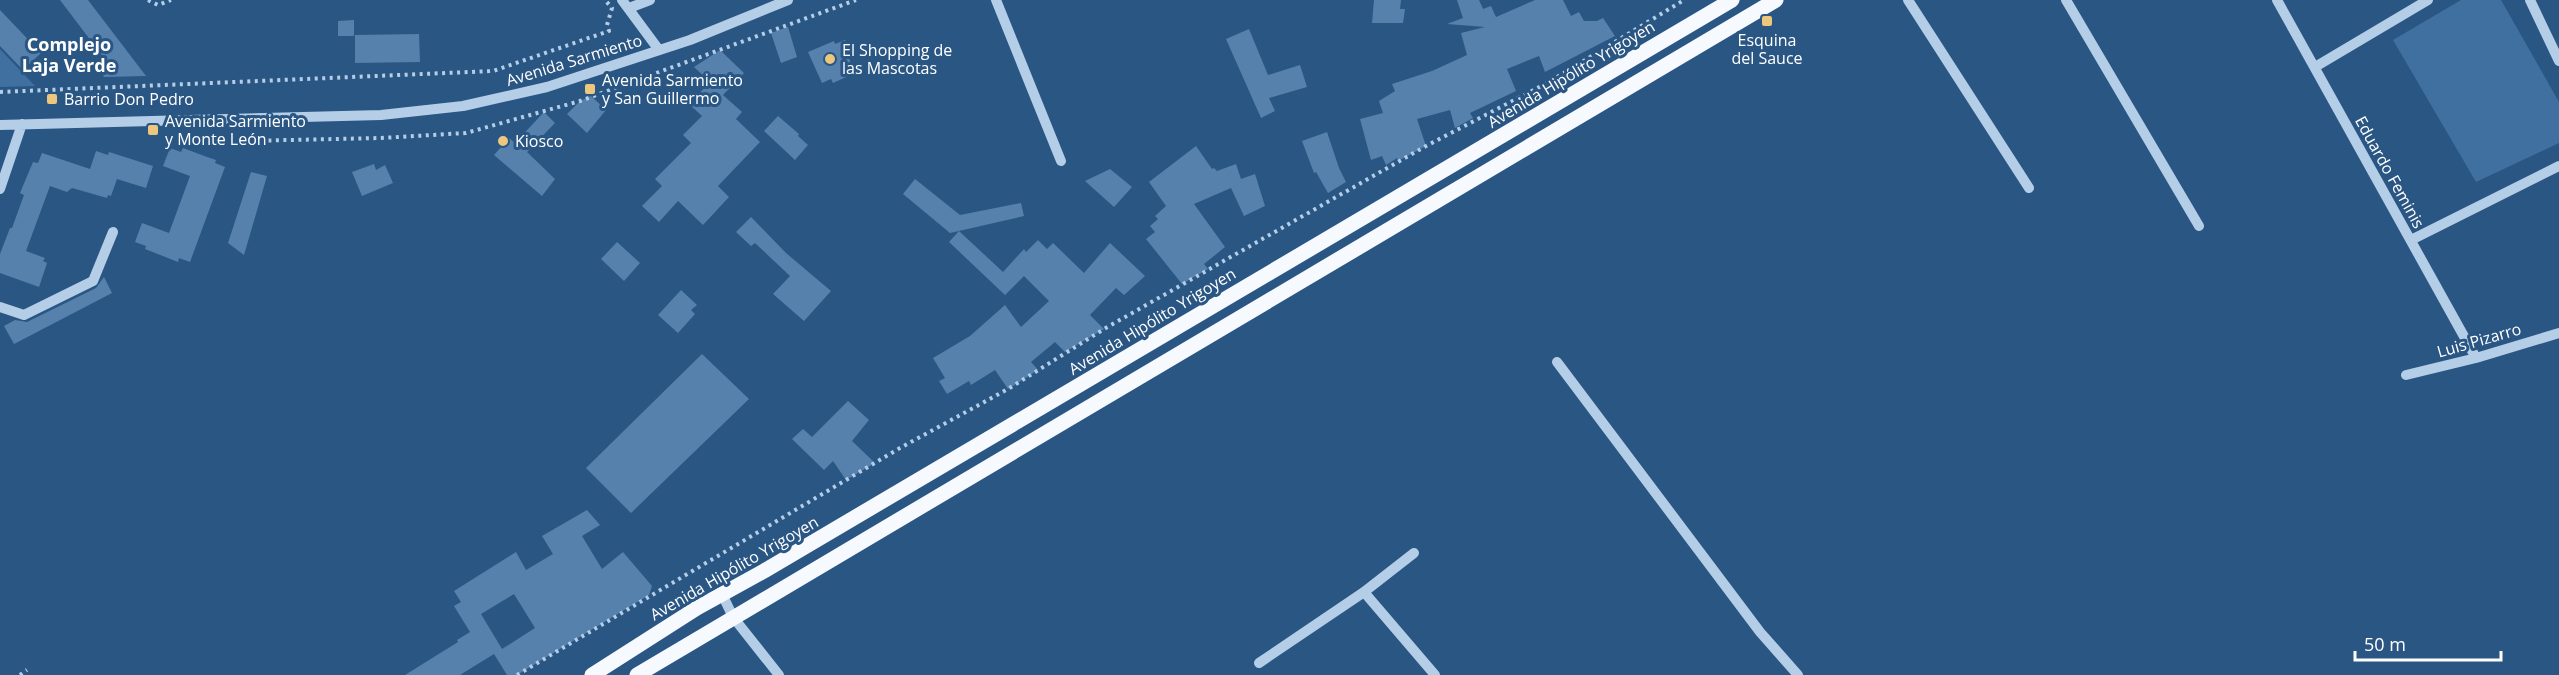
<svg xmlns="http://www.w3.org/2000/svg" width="2559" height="675" font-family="'Open Sans',sans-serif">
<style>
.green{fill:#3f70a0}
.building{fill:#5681ad;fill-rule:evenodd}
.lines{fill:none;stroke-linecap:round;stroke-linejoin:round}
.path{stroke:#b5cee7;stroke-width:4;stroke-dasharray:3 4.5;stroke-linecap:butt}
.minor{stroke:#b5cee7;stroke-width:10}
.major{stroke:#f6f9fe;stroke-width:15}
.poi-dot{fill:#edc77d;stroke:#2a5684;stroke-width:2}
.labels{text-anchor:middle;stroke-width:6;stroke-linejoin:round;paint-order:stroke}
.poi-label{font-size:16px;fill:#fff;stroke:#2a5684;text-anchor:start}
.street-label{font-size:16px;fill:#fff;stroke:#2a5684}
.neighbourhood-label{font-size:18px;font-weight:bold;fill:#fff;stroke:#2a5684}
</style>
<rect width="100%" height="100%" fill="#2a5684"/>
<path class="green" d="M 2461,0 L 2501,0 L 2559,102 L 2559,143 L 2476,182 L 2393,40 Z
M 0,49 L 35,86 L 0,87 Z"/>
<path class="building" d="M 60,0 L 88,0 L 146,76 L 104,77 L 99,66 L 107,62 Z
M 1374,0 L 1401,0 L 1400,9 L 1405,9 L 1403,23 L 1372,23 Z
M 1457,0 L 1479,0 L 1483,9 L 1491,6 L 1496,17 L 1535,0 L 1563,0 L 1571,16 L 1579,12 L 1584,21 L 1597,21 L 1603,18 L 1615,36 L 1545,72 L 1539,56 L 1507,69 L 1516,91 L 1470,113 L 1473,118 L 1455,128 L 1450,110 L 1417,119 L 1426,146 L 1398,161 L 1397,158 L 1386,165 L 1382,156 L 1371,160 L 1360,119 L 1383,113 L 1379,101 L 1395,91 L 1392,84 L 1432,71 L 1467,55 L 1461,33 L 1485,27 L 1447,24 L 1463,18 Z
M 0,10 L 41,53 L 23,70 L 0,46 Z
M 354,20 L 354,36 L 338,36 L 338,21 Z
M 788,27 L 797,57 L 781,63 L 771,33 Z
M 1249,29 L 1268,75 L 1300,65 L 1307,87 L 1269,98 L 1275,111 L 1261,118 L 1226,39 Z
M 419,34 L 420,62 L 355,63 L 355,35 Z
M 845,40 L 852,55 L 848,56 L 855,73 L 833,83 L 831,79 L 822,83 L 808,52 L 834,41 L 835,44 Z
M 720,50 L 744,73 L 723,95 L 742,112 L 736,119 L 760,142 L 718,186 L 729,197 L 703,225 L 678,201 L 659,222 L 642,206 L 662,186 L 655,179 L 691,143 L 683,135 L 702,116 L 689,104 L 710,82 L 694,67 Z
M 591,96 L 606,110 L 587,133 L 567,114 L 580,101 Z
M 544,112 L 555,123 L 527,152 L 555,179 L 542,196 L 494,155 L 509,138 L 515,143 Z
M 778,116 L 799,134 L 798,136 L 808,145 L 795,160 L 764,131 Z
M 1327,132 L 1339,168 L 1346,182 L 1328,193 L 1316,172 L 1314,173 L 1302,141 Z
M 1196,146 L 1212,169 L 1214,168 L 1217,171 L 1236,164 L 1241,179 L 1255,174 L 1265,206 L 1244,216 L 1231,188 L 1194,204 L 1225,247 L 1204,264 L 1208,269 L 1182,284 L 1146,239 L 1155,232 L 1150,226 L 1158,219 L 1155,216 L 1166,206 L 1149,182 Z
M 170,148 L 181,152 L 183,148 L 207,157 L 216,160 L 215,163 L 225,167 L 190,262 L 179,258 L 178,262 L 145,249 L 146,246 L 135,242 L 142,223 L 169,233 L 190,176 L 163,166 Z
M 96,151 L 108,155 L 109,152 L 153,166 L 146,188 L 117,179 L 111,196 L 108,195 L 107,198 L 72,188 L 67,192 L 50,186 L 26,251 L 45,258 L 43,261 L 47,263 L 39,287 L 0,273 L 0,254 L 10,228 L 12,228 L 24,195 L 20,193 L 33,162 L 38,163 L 42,153 L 90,169 Z
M 374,164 L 376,170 L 385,165 L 393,183 L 362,196 L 352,172 Z
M 1110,169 L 1132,187 L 1114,207 L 1085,181 Z
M 251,172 L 267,176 L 244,255 L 228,243 Z
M 915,179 L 960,215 L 1021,203 L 1024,216 L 950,233 L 903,194 Z
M 751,217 L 786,253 L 831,291 L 804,321 L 773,294 L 790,276 L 755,243 L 751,246 L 736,232 Z
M 959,231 L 1003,272 L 1024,249 L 1026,252 L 1038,240 L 1047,249 L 1053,243 L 1084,273 L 1110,243 L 1145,276 L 1124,295 L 1116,288 L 1090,315 L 1104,329 L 1065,352 L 1055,342 L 1031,362 L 1038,370 L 1008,389 L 995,370 L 971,385 L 969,381 L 947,394 L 939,381 L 945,378 L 933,358 L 970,336 L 1005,305 L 1021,327 L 1049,301 L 1024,276 L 1005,295 L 949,242 Z
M 617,242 L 640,263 L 624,281 L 601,259 Z
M 104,277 L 112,293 L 14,344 L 4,326 L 15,320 L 27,322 L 96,288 Z
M 681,290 L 697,305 L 691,310 L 695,314 L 678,333 L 658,315 Z
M 702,354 L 749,399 L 631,513 L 586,468 Z
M 848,401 L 869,420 L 852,441 L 875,463 L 846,480 L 833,461 L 824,470 L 792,439 L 803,429 L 812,437 Z
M 587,510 L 600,525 L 582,536 L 602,569 L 623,552 L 652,586 L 649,595 L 517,675 L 507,675 L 494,654 L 460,675 L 405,675 L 458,642 L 457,640 L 470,632 L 454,606 L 461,602 L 454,591 L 516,552 L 526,570 L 553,554 L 542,536 ZM 514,594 L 535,628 L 502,649 L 481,614 Z"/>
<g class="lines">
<path class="path" d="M 148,0 L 158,5 L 171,0
M 0,92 L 493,71 L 609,31 L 607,25 L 612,8 L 605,0
M 171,137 L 243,141 L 381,138 L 466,133 L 580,101 L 856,0
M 20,675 L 27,670
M 517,675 L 900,448 L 1008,389 L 1104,329 L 1426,146 L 1549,82 L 1684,0"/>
<path class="minor" d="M 622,0 L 659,50
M 996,0 L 1061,161
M 1908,0 L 2029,188
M 2066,0 L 2199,226
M 2277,0 L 2476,358
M 2530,0 L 2559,61
M 629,8 L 650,0
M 2315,67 L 2428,0
M 0,125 L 381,115 L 463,106 L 547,87 L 690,40 L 788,0
M 0,189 L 22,124
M 2411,240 L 2559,166
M 0,307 L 24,315 L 93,281 L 113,232
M 1557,362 L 1760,632 L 1798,675
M 2406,375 L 2476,358 L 2559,333
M 1364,592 L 1435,675
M 722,594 L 733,617 L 779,675
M 1259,663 L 1364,592 L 1414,553"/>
<path class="major" d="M 592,675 L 697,608 L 764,571 L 1732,0
M 637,675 L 1776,0"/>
</g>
<g class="poi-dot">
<rect x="1761" y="15" width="12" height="12" rx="3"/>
<circle cx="830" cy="59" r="6"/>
<rect x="584" y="83" width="12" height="12" rx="3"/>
<rect x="46" y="93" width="12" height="12" rx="3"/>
<rect x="147" y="124" width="12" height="12" rx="3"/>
<circle cx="503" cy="141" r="6"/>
</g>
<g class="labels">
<g class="poi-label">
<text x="1767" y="46" text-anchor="middle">Esquina<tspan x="1767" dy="18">del Sauce</tspan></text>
<text x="842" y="56">El Shopping de<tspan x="842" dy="18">las Mascotas</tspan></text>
<text x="602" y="86">Avenida Sarmiento<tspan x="602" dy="18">y San Guillermo</tspan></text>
<text x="64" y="105">Barrio Don Pedro</text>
<text x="165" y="127">Avenida Sarmiento<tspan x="165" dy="18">y Monte León</tspan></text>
<text x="515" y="147">Kiosco</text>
</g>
<g class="street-label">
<text transform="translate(574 60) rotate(-17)" y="6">Avenida Sarmiento</text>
<text transform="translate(1571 74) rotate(-31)" y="6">Avenida Hipólito Yrigoyen</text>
<text transform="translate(2390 172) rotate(61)" y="6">Eduardo Feminis</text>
<text transform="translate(1152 321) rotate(-31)" y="6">Avenida Hipólito Yrigoyen</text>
<text transform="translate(2479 340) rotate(-16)" y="6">Luis Pizarro</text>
<text transform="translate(734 568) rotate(-30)" y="6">Avenida Hipólito Yrigoyen</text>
</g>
<g class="neighbourhood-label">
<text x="69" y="51">Complejo<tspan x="69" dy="21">Laja Verde</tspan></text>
</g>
</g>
<path d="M2355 651v9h146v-9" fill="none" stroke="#ffffff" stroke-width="3"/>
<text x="2364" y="651" font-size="18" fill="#ffffff" stroke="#2a5684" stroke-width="4.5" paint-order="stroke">50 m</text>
</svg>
